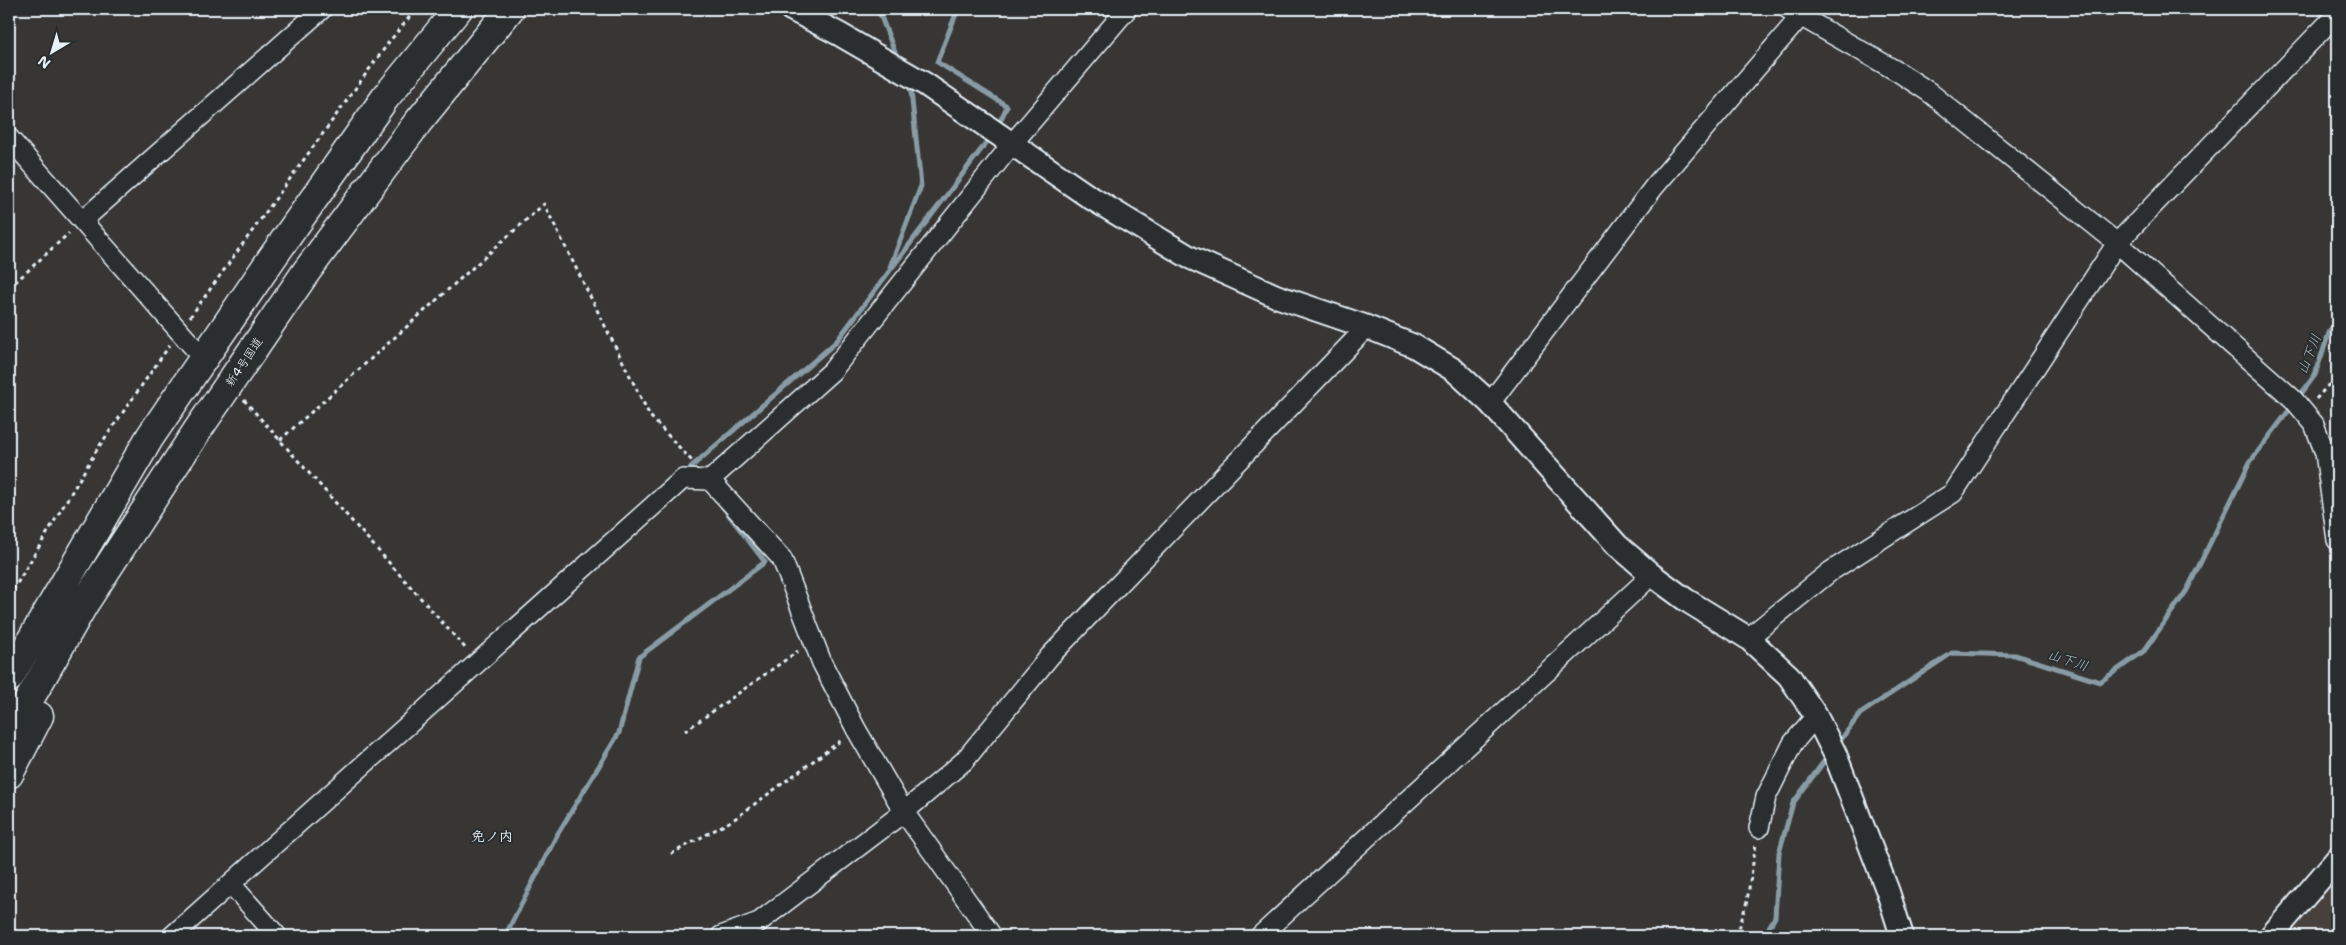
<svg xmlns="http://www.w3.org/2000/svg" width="2346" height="945" font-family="'Shantell Sans','Klee One',sans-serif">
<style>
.built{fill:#46403d}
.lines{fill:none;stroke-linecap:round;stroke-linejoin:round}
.stream{stroke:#899ca5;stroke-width:5}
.minor-casing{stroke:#e8f1f8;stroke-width:22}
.tertiary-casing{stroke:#e8f1f8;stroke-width:26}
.trunk-casing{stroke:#e8f1f8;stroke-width:31}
.path{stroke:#e8f1f8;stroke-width:3;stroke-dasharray:4 4;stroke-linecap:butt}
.minor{stroke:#2a2d2e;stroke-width:19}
.tertiary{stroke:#2a2d2e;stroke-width:22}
.trunk{stroke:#2a2d2e;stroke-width:28}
.labels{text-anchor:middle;stroke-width:4;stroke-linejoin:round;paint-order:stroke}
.street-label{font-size:12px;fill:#e8f1f8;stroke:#2a2d2e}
.water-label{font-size:14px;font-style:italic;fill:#a8b8c1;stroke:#2a2d2e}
.neighbourhood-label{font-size:14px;font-weight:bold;fill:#e8f1f8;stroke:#2a2d2e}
</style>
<rect width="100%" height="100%" fill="#373635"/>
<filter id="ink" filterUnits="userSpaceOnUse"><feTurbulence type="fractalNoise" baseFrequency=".02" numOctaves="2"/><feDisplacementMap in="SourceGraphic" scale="10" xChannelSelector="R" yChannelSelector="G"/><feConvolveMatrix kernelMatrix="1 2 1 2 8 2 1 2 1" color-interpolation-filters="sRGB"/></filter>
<g filter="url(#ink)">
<path class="built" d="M 2337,874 L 2337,936 L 2284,936 Z"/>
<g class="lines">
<path class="stream" d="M 878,9 L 898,60
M 958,9 L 937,62 L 1007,106 L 998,126
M 890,267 L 921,186 L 911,91 L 907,82
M 2298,398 L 2315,375 L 2330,330 L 2337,324
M 697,474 L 691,467 L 836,342 L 992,135
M 1837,745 L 1860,714 L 1952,653 L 2015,655 L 2100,682 L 2144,651 L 2187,590 L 2250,462 L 2293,405
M 505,936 L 557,835 L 619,733 L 639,657 L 765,562 L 722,506
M 1764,936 L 1775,917 L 1779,853 L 1793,803 L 1828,756"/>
<defs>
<path id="minor" d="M 1788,9 L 1900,73 L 1929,92 L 2117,243 L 2293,399 L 2314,424 L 2325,453 L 2337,540
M 9,138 L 203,358
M 82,221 L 322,9
M 1490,403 L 1654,187 L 1800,17
M 710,480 L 782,559 L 822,663 L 856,729 L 904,812 L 992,936
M 1748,638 L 1831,571 L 1953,493 L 2117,243 L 2337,14
M 1759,828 L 1766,797 L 1793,743 L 1816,716
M 231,884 L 277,936
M 172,936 L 683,479 L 710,480 L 832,371 L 1012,144 L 1127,9
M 721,936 L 759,922 L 904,812 L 964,761 L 1050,656 L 1367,327
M 1260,936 L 1652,575"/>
<path id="tertiary" d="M 791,9 L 839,34 L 925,84 L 1088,196 L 1189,257 L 1276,296 L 1367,327 L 1414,346 L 1454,370 L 1490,403 L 1617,545 L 1652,575 L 1686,600 L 1748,638 L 1789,676 L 1816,716 L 1835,754 L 1888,892 L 1902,936
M 2271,936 L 2337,859"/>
<path id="trunk" d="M 9,678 L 150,437 L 272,258 L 385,98 L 458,9
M 9,735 L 84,604 L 197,431 L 306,272 L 418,122 L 510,9
M 9,774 L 39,716"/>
</defs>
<use href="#minor" class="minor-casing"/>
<use href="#tertiary" class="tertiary-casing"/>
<use href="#trunk" class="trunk-casing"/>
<path class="path" d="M 9,288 L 69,233
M 190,317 L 389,42 L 416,9
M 2316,399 L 2337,375
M 244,400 L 466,649
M 280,440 L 544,204 L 650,416 L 693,462
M 9,597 L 98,448 L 170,345
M 685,731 L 798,651
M 671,854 L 733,820 L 843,739
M 1737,936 L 1747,901 L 1756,844"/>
<use href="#minor" class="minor"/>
<use href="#tertiary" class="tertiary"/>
<use href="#trunk" class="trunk"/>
</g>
</g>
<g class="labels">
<g class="street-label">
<text transform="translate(244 362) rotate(-56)" y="4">新4号国道</text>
</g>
<g class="water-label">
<text transform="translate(2309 354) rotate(-68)" y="5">山下川</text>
<text transform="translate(2068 660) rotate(18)" y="5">山下川</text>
</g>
<g class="neighbourhood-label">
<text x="492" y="841">免ノ内</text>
</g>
</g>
<rect width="2346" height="945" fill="none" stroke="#2a2d2e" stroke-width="30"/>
<rect x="15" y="15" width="2316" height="915" fill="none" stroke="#e8f1f8" stroke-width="2" filter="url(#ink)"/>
<g transform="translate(52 52) rotate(218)" stroke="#2a2d2e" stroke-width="4" paint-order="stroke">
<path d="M0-4L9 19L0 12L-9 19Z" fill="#e8f1f8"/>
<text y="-8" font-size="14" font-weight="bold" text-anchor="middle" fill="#e8f1f8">N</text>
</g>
</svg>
